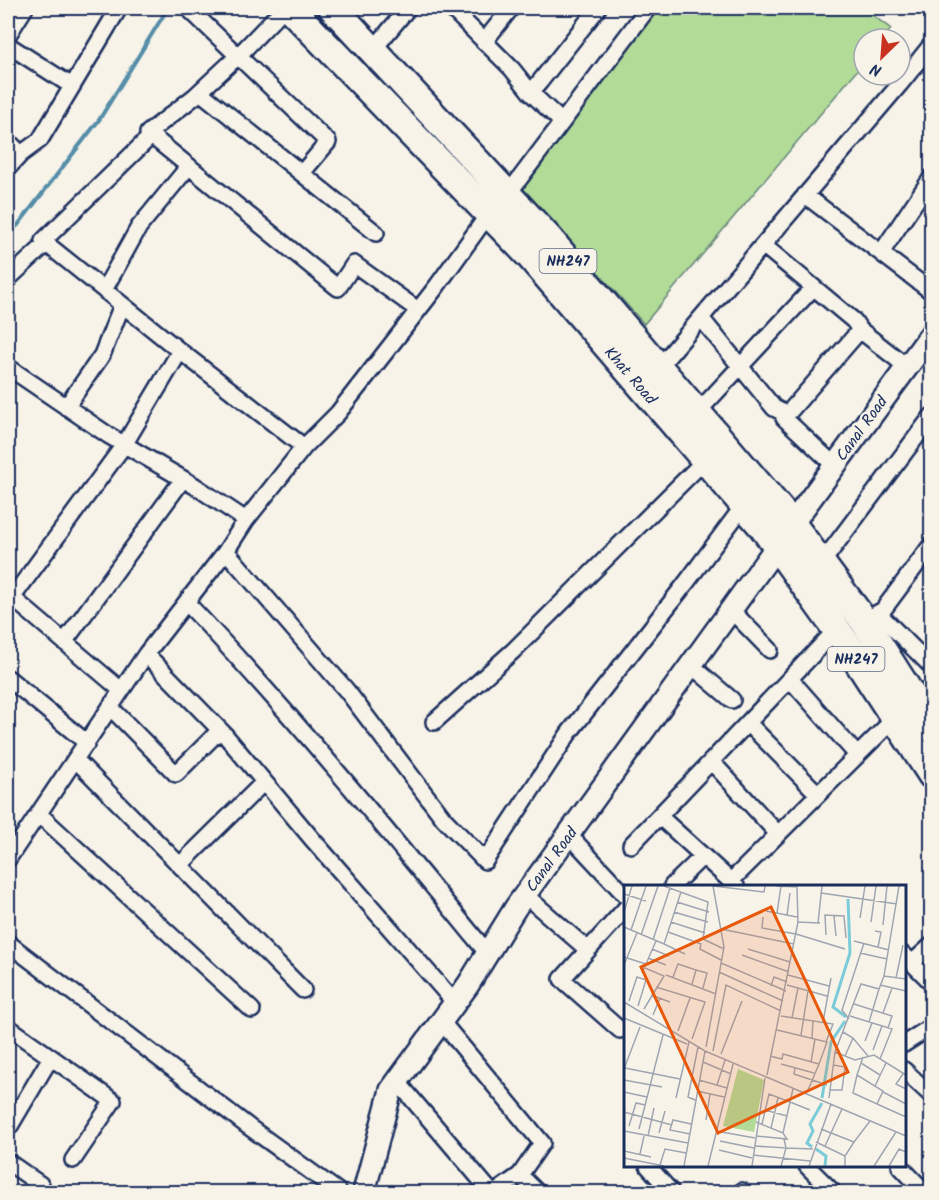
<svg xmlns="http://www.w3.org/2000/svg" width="939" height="1200" font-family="Kalam,sans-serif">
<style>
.green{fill:#b1db97;stroke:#66857a;stroke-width:1.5}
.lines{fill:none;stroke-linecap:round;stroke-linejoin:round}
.stream{stroke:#558da8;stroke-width:4}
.street-casing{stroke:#1b2f5e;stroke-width:20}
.secondary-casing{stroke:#1b2f5e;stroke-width:26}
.highway-casing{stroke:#1b2f5e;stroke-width:32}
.street{stroke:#f7f3e8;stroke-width:15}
.secondary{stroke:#f7f3e8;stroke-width:21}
.highway{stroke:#f7f3e8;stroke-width:27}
.labels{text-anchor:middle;stroke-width:4.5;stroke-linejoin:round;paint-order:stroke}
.shield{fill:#f7f3e8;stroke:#5d6a87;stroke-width:1.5}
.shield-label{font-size:15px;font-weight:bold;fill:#1b2f5e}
.street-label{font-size:16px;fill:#1b2f5e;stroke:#f7f3e8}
.inset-river{fill:none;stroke:#7ccbd9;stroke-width:3}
.inset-road{fill:none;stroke:#9fa5b1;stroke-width:1.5}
.view{fill:#e8590c;fill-opacity:0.15;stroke:#e8590c;stroke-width:3}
.inset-edge{fill:none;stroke:#1b2f5e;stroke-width:3}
</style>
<rect width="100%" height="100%" fill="#f7f3e8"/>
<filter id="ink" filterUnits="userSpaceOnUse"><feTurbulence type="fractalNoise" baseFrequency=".0167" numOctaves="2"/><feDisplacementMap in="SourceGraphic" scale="12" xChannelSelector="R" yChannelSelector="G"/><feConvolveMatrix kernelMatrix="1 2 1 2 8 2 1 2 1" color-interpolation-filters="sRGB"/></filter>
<g filter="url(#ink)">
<path class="green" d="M 652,8 L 863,8 L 891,29 L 883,39 L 864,39 L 864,62 L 644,324 L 521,186 Z"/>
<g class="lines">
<path class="stream" d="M 8,234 L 18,225 L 99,120 L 168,8"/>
<defs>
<path id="street" d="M 188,8 L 328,142 L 302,173
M 284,8 L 239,55 L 194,97 L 148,133 L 338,288 L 354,264 L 418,310
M 451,8 L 512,69 L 531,93 L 598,8
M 8,35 L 25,8
M 484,42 L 511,8
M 8,45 L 72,86
M 373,50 L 408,8
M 201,91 L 205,96 L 376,233
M 531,93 L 562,122
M 148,133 L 149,138 L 43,241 L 180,351 L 304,447
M 8,141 L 21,154 L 40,140 L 119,8
M 8,168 L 21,154
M 508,194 L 648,8
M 805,195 L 932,292
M 763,245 L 854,321 L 860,330 L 906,366
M 881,253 L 932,177
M 8,279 L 46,244
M 104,290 L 139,227 L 189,166
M 701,318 L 774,408 L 782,412 L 784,418 L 834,465
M 8,367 L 108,435 L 195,486 L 246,520
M 659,367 L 900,84 L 932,44
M 66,407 L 102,355 L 122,305
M 697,413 L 813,288
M 784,418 L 860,330
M 226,551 L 347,691 L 444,819 L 485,861 L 569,733 L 686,583 L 744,505
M 821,564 L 932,416
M 8,594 L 121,690
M 12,598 L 124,445 L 180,351
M 187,603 C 293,715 390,834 488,954
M 732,611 L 770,650
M 878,613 L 932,667
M 864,621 L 883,610 L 932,544
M 65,641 L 183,479
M 146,654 L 225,735 L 313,840 L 455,1003
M 692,666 L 732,700
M 8,678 L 87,743
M 790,679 L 857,755
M 110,707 L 176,774 L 220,730
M 434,722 L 513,651 L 705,460
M 748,723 L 818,794
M 76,760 L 303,990
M 711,761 L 778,834
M 39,814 L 252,1010
M 569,835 L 626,896
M 631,845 L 659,816
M 8,859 L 146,654 L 226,551 L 246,520 L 304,447 L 338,413 L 437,286 L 490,212
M 180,865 L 264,782
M 731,881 L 895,718
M 672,886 L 703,856
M 736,886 L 659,816 L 837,629
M 525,895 L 588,950
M 8,943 L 249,1127 L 339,1192
M 904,955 L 932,983
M 912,963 L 932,945
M 441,1021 L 542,1143 L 520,1175 L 496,1192
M 8,1027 L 113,1101 L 73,1160
M 620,1030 L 562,979 L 626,908
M 904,1044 L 932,1026
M 904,1070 L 932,1096
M 397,1081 L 491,1192
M 10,1126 L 51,1057
M 8,1162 L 41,1185
M 648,1166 L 671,1192
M 807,1166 L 833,1192
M 900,1166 L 920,1187
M 520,1175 L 537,1192
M 742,1191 L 743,1192"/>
<path id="secondary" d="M 792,524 L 932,333
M 364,1192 L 391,1090 L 468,985 L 516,907 L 777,546"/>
<path id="highway" d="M 290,8 L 529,255 L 763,527 L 842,637 L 932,775
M 333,8 L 549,239 L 792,524 L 864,621 L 932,728"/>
</defs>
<use href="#street" class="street-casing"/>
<use href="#secondary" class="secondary-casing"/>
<use href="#highway" class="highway-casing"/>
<use href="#street" class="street"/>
<use href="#secondary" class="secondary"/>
<use href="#highway" class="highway"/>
</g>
</g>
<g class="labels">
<g class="shield">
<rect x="539.5" y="249" width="57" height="24" rx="4.5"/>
<rect x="827.5" y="647" width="57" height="24" rx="4.5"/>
</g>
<g class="shield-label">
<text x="568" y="266">NH247</text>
<text x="856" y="664">NH247</text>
</g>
<g class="street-label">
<text transform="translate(631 375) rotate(49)" y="6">Khat Road</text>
<text transform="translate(861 428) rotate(-54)" y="6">Canal Road</text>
<text transform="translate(551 859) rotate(-54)" y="6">Canal Road</text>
</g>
</g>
<g transform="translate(624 885)">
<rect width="282" height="282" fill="#f7f3e8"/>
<path d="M 114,184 L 140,195 L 130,247 L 99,241 Z" fill="#b1db97"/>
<path class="inset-river" d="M 222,132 L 209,122 L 226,68 L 224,14M 198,213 L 207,157 L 221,136M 188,262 L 183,258 L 189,246 L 186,239 L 198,218M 192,264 L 202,271 L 201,281"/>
<path class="inset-road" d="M 40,1 L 84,17 L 79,54 L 100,64M 89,1 L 140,7 L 141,1M 152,1 L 174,2M 197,8 L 273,19M 0,9 L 22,16M 53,17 L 85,27M 142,26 L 173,32M 0,27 L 8,1M 50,27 L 84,37M 153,28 L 157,1M 163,30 L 166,8M 210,31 L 212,51M 139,32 L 138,43 L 172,49M 236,33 L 241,1M 47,37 L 81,48M 174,37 L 196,38M 247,37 L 252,1M 194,38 L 198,1M 259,40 L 263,1M 0,42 L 40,59 L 57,7M 97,44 L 170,59M 7,45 L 22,1M 251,46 L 257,47 L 254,62M 44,47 L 77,59M 172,49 L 221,64M 17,50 L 34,1M 202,50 L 201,30 L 220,31 L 222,53M 29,55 L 46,3M 230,56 L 265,65M 77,58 L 76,64 L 97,75M 40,59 L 61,69M 28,64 L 45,71M 124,64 L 166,77M 236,68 L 263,74M 118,70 L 165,87M 0,72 L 22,79M 24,73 L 42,80M 97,78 L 162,106M 0,80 L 13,48M 72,85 L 83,88 L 79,103M 95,87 L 159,116M 18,88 L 32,56M 42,90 L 92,109M 164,90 L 205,101M 260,91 L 275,1M 49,92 L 54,79 L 72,85 L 68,99M 272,93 L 279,60M 163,100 L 203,111M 256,100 L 282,106M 147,101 L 150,92 L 163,97M 32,102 L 81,117 L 68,154M 27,110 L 46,117M 5,116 L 13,92 L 22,95 L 14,121M 0,117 L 81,166 L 282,251M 230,119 L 268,131 L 264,143M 20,124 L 40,91 L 21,83M 259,128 L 268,103M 29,130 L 36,113M 157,131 L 209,139 L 202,157M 226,131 L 268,144 L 256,174M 0,133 L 63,159M 168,133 L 174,103M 225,134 L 218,125 L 240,58M 199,137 L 207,93M 245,137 L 255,104M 153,145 L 203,157 L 195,179M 54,146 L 66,113M 219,147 L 229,153 L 244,171M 177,150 L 184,106M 188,153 L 189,135M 241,156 L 248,138M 82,162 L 100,62 L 89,1M 249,165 L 258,141M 89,166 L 102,100 L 157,126M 211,167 L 237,99 L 255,104 L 260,91 L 282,94M 97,169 L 118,116M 146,171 L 158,174 L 159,169 L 195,179 L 184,205M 221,171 L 229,153M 79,177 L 107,189M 187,177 L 191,154M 237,178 L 256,190M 157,179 L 190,188M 1,183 L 56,194M 171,183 L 170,189 L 203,200M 0,184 L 16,142M 279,189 L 272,199 L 282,204M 143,190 L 174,37 L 173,3M 233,190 L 259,206 L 253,219 L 229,208 L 233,190 L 239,172M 0,195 L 38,202M 75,195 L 103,203M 93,200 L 101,175M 251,201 L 262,178M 206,205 L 218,205 L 221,182 L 209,180M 73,206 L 100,212M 0,207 L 23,212M 259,207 L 282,219M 52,213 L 65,157M 205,213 L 211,167 L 231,175 L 250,170 L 282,190M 71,215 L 64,212 L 74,162M 166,217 L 186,225M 253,219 L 282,232M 141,225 L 163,231M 0,227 L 48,240M 82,235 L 86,209M 132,237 L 159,248 L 169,204M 138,239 L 145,209 L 166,217M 5,241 L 12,218 L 21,220M 147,243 L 154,213M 15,244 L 39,150M 197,244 L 230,257 L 246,236M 0,246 L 64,258M 92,246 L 131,253M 35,248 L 41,226M 66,249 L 46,245 L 49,235 L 67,239M 24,251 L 30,223M 132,251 L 163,254 L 159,248M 96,256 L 130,263M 192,257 L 221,271M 130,261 L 162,263 L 160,254M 201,261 L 218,224M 95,265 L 128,273M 0,266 L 27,272M 16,269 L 20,251M 129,270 L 186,276M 0,273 L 40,281M 36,280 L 41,264 L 62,268M 60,281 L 81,166M 84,281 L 109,179M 128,281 L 141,193M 157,281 L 162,263 L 189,264M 185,281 L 207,219M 221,281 L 221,271 L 230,257M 250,281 L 272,247M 265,281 L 275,264 L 282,267"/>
<path class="view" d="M 147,22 L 224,187 L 94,248 L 17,82 Z"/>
<rect width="282" height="282" class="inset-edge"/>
</g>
<rect width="939" height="1200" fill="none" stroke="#f7f3e8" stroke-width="30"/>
<rect x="15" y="15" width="909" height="1170" fill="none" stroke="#1b2f5e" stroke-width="2" filter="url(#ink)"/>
<g transform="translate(882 57) rotate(205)"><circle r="28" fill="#f7f3e8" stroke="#9fa5b1" stroke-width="1.5"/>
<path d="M0-4.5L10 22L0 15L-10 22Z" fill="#c8321e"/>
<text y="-9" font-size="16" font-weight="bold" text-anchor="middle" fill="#1b2f5e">N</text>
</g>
</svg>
